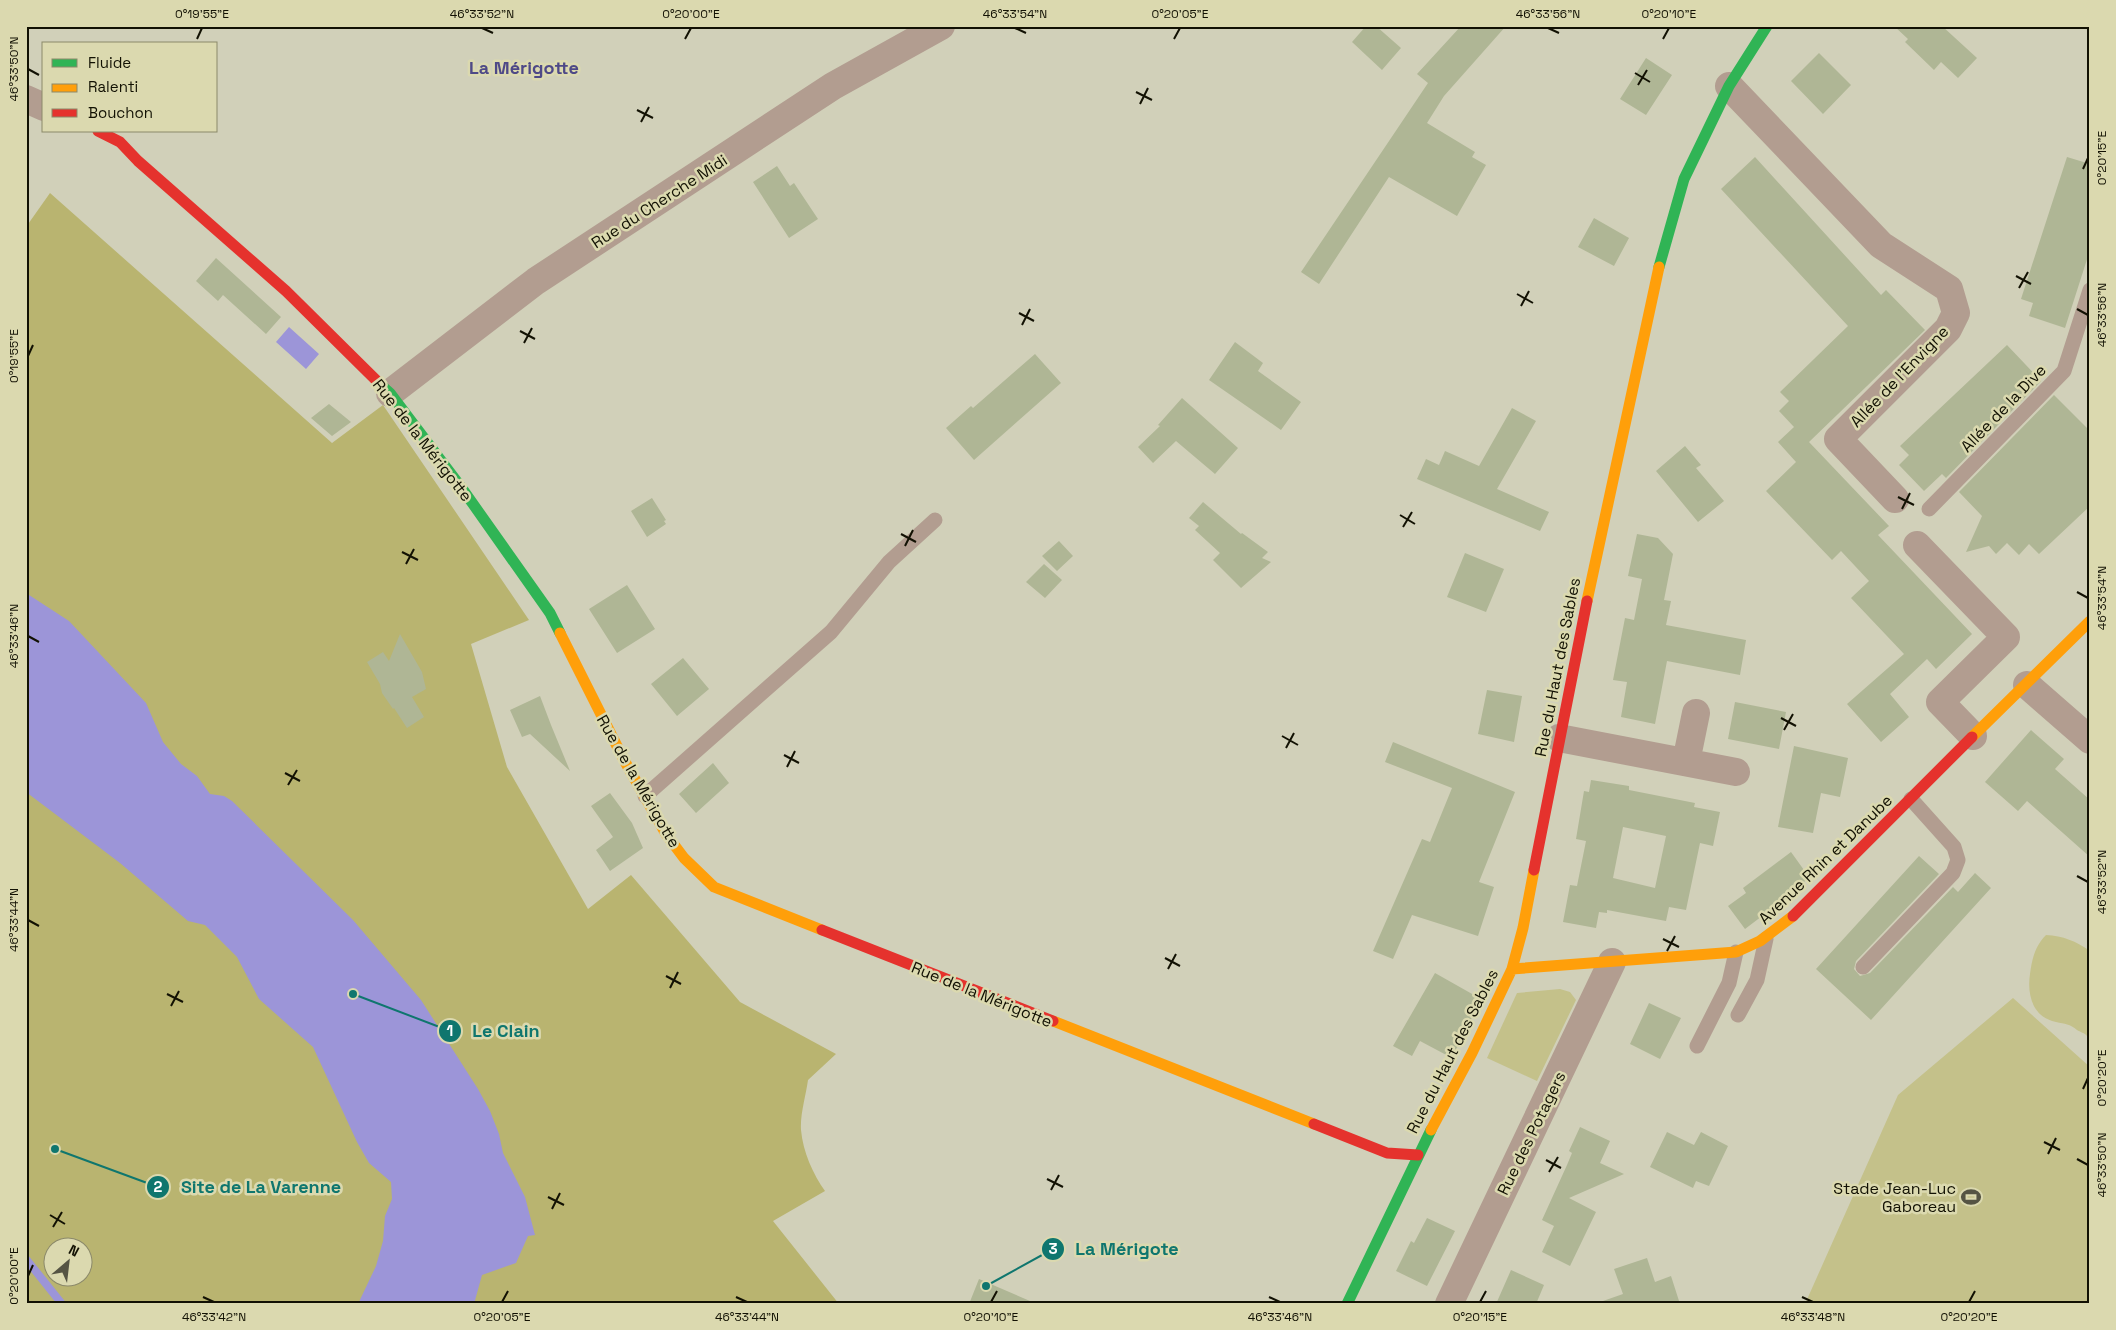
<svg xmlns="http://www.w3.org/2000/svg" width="2116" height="1330" font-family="'Space Grotesk',sans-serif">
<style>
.green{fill:#c4c18a}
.forest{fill:#b9b470;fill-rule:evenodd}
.water{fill:#9c95d8}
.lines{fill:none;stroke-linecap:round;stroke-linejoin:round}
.stream{stroke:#9c95d8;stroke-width:8}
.building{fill:#afb695;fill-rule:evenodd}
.lane{stroke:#b29d90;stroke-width:15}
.street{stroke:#b29d90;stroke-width:28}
.fast{stroke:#30b455;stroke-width:11}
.slow{stroke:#ff9f0a;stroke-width:11}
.jam{stroke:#e5322d;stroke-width:11}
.ticks{fill:none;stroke:#121103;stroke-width:2}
.labels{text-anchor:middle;stroke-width:5;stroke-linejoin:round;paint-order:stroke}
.street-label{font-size:16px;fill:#121103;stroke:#dbd9af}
.poi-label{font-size:16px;fill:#121103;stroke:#dbd9af;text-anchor:end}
.neighbourhood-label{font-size:18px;font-weight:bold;fill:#4e4987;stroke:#dbd9af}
.leader{fill:none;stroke:#0f766e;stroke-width:2}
.callout-dot{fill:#0f766e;stroke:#dbd9af;stroke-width:2}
.mark-label{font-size:15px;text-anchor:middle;font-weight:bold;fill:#fff}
.callout-label{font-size:18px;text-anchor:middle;font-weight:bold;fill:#0f766e;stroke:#dbd9af;stroke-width:5;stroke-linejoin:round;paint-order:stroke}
.neatline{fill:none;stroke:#121103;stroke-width:2}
.ticks-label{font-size:12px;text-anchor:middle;fill:#121103}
</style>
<rect width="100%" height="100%" fill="#d1d0b9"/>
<path class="green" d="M 2046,935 C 2063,936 2076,941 2090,951 L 2090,1042 C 2088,1040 2088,1038 2087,1036 C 2085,1033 2080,1032 2077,1030 C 2070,1024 2065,1024 2056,1022 C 2032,1017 2027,994 2030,974 C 2032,959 2035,946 2046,935 Z
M 1560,989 L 1570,992 L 1576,1000 L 1537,1081 L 1487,1058 L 1517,993 Z
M 2013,998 L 2090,1067 L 2090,1304 L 1805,1304 L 1898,1095 Z"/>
<path class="forest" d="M 50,193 L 332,443 L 383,405 L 529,620 L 471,644 L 507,767 L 588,909 L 631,875 L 740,1002 L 836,1054 L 808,1080 C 806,1095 800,1114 801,1130 C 803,1152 813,1174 825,1191 L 773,1221 L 839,1304 L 26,1304 L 26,227 ZM 52,1248 L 82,1248 L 82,1278 L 52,1278 Z"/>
<path class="water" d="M 289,327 L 319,354 L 306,369 L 276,342 Z
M 26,593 L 69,621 L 146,703 L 163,742 L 181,764 L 197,776 L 210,794 L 224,796 L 232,801 L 353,920 L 421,1000 L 478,1089 L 490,1111 L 499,1134 L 503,1153 L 525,1197 L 535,1235 L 528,1236 L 516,1263 L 482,1275 L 474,1304 L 358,1304 L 376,1266 L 383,1241 L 385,1216 L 392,1199 L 391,1182 L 369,1163 L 357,1142 L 313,1047 L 259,999 L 237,957 L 205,925 L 188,921 L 120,863 L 26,792 Z"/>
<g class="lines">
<path class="stream" d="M 26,1259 L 62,1304"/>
</g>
<path class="building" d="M 1366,26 L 1376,26 L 1401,48 L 1382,70 L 1352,42 Z
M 1461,26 L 1506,26 L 1444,96 L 1427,123 L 1475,152 L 1472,157 L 1486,165 L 1457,216 L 1389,177 L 1319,284 L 1301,272 L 1428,83 L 1417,74 Z
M 1894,26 L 1942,26 L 1977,58 L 1958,78 L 1941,62 L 1934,70 L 1905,42 L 1908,39 Z
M 1819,53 L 1851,85 L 1823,114 L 1791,81 Z
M 1646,58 L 1672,75 L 1646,115 L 1620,99 Z
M 1755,157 L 1881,295 L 1886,290 L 1925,330 L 1809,442 L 1889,526 L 1878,535 L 1972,634 L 1936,669 L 1927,659 L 1890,694 L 1909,717 L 1881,742 L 1847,704 L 1904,654 L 1851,598 L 1869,581 L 1841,551 L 1832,560 L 1766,491 L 1796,462 L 1778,442 L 1794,427 L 1779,411 L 1789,401 L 1780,392 L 1848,326 L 1721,189 Z
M 2067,157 L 2090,164 L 2090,250 L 2065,328 L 2029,316 L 2033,303 L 2021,299 Z
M 777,166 L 790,186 L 794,183 L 818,219 L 789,238 L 753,182 Z
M 1594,218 L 1629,238 L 1614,266 L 1578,247 Z
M 216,258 L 281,317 L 266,334 L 223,295 L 218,301 L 196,281 Z
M 1235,342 L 1263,363 L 1258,371 L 1301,402 L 1281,430 L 1209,380 Z
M 2007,345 L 2041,381 L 1946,478 L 1942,474 L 1924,491 L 1899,465 L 1909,455 L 1900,446 Z
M 1035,354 L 1061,383 L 974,460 L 946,428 L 971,406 L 973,408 Z
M 2054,395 L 2090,431 L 2090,506 L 2039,554 L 2029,544 L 2019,555 L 2007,543 L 1996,554 L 1989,546 L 1966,552 L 1982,516 L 1959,492 Z
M 1182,398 L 1238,448 L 1215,474 L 1176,441 L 1153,463 L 1138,447 L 1160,426 L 1158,425 Z
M 329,404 L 351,422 L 332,436 L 311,418 Z
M 1512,408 L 1536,421 L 1497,489 L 1549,512 L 1540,531 L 1417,479 L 1426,459 L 1439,465 L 1445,451 L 1479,466 Z
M 1685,446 L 1701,465 L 1696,468 L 1724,501 L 1698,522 L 1656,471 Z
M 652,498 L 666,520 L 664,521 L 666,524 L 647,537 L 631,511 Z
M 1203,502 L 1241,534 L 1242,533 L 1268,552 L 1262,558 L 1271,562 L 1241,588 L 1213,560 L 1220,553 L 1195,530 L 1199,526 L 1189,518 Z
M 1637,534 L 1658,538 L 1673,554 L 1664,600 L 1671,601 L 1666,625 L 1746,640 L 1740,675 L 1667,661 L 1655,724 L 1621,717 L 1627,682 L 1613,680 L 1625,618 L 1634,620 L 1642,579 L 1628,576 Z
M 1059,541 L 1073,556 L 1057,571 L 1042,556 Z
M 1465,553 L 1504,569 L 1486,612 L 1447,597 Z
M 1044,564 L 1062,580 L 1045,598 L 1026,582 Z
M 627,585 L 655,629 L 617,653 L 589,609 Z
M 400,634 L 422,672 L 426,689 L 412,697 L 424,717 L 407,728 L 394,708 L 393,709 L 382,693 L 380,684 L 367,662 L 383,652 L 389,661 Z
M 683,658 L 709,689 L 677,716 L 651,684 Z
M 1487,690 L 1522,696 L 1514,742 L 1478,734 Z
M 540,696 L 551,725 L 570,771 L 530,734 L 522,737 L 510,710 Z
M 1735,702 L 1786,712 L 1779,749 L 1728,739 Z
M 2031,730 L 2064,759 L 2055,769 L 2090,800 L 2090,857 L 2027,801 L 2018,811 L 1985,782 Z
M 1393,742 L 1515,792 L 1479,882 L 1494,887 L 1478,936 L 1412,915 L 1393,959 L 1373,951 L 1422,839 L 1430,842 L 1452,788 L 1385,762 Z
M 1794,746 L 1848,758 L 1840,797 L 1821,793 L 1813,833 L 1778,827 Z
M 713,763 L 729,783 L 696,813 L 679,794 Z
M 1591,780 L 1629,786 L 1629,790 L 1695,803 L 1694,807 L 1720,812 L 1713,846 L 1700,843 L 1686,910 L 1669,907 L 1666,921 L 1607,910 L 1607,913 L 1599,912 L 1596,928 L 1563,922 L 1570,885 L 1577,886 L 1586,841 L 1576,839 L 1584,791 L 1589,792 ZM 1623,827 L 1666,836 L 1655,888 L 1613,878 Z
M 610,793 L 632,823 L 643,848 L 610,871 L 596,850 L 613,837 L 591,806 Z
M 1791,852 L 1809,877 L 1795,891 L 1745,929 L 1728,906 L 1746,893 L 1743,888 Z
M 1919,856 L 1939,874 L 1856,961 L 1854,969 L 1860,976 L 1870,973 L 1953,887 L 1958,892 L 1975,873 L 1991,888 L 1871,1020 L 1816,969 Z
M 1435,973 L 1481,999 L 1452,1058 L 1420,1041 L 1412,1056 L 1393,1046 Z
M 1649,1003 L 1681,1018 L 1660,1059 L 1630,1044 Z
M 1580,1127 L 1610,1141 L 1600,1163 L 1624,1174 L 1569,1198 L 1596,1212 L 1570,1266 L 1542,1252 L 1554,1226 L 1542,1220 L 1567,1165 L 1572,1153 L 1569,1151 Z
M 1667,1132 L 1694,1145 L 1701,1132 L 1728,1146 L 1709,1186 L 1696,1181 L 1693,1188 L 1650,1167 Z
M 1427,1218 L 1455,1231 L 1427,1286 L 1396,1271 L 1411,1241 L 1414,1243 Z
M 1647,1258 L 1655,1282 L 1671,1276 L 1680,1304 L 1603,1304 L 1603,1301 L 1623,1294 L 1614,1269 Z
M 1511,1270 L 1544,1285 L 1536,1304 L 1496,1304 Z
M 979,1279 L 1037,1304 L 969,1304 Z"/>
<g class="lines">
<path class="lane" d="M 1929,509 L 2064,371 L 2090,290
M 645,796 L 831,632 L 889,562 L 935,520
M 1863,967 L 1953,873 L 1958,860 L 1954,847 L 1911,799
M 1738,1015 L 1757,980 L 1766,939
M 1697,1046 L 1729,983 L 1736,952"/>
<path class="street" d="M 1729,86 L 1881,245 L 1949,289 L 1956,313 L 1948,329 L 1838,439 L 1895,499
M 26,99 L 44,107
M 390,393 L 536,281 L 833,86 L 941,26
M 1917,545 L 2006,637 L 1940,702 L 1973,736
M 2027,685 L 2090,740
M 1559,738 L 1736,772
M 1686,762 L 1696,713
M 1449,1304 L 1612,962"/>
<path class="fast" d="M 1659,267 L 1684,179 L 1729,86 L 1767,26
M 381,385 L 390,393 L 461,487 L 550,613 L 560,633
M 1347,1304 L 1431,1130"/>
<path class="slow" d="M 1587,601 L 1659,267
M 560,633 L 624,760 L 666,834 L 684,858 L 714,887 L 822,930
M 1972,737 L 2090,621
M 1512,969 L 1736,952 L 1760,941 L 1793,916
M 1053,1021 L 1314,1124
M 1431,1130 L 1472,1053 L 1512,969 L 1523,928 L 1534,870"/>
<path class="jam" d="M 98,131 L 120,142 L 138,161 L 286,291 L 381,385
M 1534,870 L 1587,601
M 1793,916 L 1972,737
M 822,930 L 1053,1021
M 1314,1124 L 1387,1153 L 1418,1155"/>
</g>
<path class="ticks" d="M 482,28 L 493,33M 1015,28 L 1026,33M 1548,28 L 1559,33M 197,39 L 202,28M 685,39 L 691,28M 1174,39 L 1180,28M 1663,39 L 1669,28M 28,69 L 39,75M 1635,73 L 1650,82M 1638,85 L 1647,70M 1136,92 L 1152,100M 1140,104 L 1148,88M 637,110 L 653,118M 641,122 L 649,107M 2083,169 L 2088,158M 2016,276 L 2031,284M 2019,288 L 2028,272M 1517,294 L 1533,303M 1521,306 L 1529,291M 2077,309 L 2088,315M 1019,313 L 1034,321M 1022,325 L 1030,309M 520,331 L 535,339M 524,343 L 532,328M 28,356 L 33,345M 1898,497 L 1914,505M 1902,509 L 1910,493M 1400,515 L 1415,524M 1403,527 L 1412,512M 901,534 L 916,542M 905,546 L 913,530M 402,552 L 418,560M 406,564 L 414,549M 2077,592 L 2088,598M 28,636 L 39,642M 1781,718 L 1796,726M 1784,730 L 1793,714M 1282,736 L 1298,745M 1286,748 L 1294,733M 784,755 L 799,763M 787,767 L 795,751M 285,773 L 300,781M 288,785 L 297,770M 2077,876 L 2088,882M 28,920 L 39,926M 1663,939 L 1679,947M 1667,951 L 1675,936M 1165,958 L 1180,966M 1168,969 L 1176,954M 666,976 L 681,984M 670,988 L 678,972M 167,994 L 183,1002M 171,1006 L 179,991M 2083,1089 L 2088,1078M 2044,1142 L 2060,1150M 2048,1154 L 2056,1138M 2077,1159 L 2088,1165M 1546,1160 L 1561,1168M 1549,1172 L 1558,1157M 1047,1179 L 1063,1187M 1051,1190 L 1059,1175M 548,1197 L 564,1205M 552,1209 L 560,1193M 50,1215 L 65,1224M 53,1227 L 62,1212M 28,1276 L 33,1265M 203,1297 L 214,1302M 736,1297 L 747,1302M 1269,1297 L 1280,1302M 1802,1297 L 1813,1302M 502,1302 L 508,1291M 991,1302 L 997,1291M 1480,1302 L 1486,1291M 1969,1302 L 1975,1291"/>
<defs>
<symbol id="stadium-bare" viewBox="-9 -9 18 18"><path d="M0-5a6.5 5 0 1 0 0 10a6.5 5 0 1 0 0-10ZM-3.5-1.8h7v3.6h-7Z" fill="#555443" stroke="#dbd9af" stroke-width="2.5" paint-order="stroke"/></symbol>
</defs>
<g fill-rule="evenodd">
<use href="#stadium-bare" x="1957" y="1183" width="28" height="28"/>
</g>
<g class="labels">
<g class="street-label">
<text transform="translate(659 201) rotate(-33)" y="6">Rue du Cherche Midi</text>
<text transform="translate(1899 376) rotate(-46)" y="6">Allée de l'Envigne</text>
<text transform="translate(2003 408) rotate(-46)" y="6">Allée de la Dive</text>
<text transform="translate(423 440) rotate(52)" y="6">Rue de la Mérigotte</text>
<text transform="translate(1557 667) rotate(-79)" y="6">Rue du Haut des Sables</text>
<text transform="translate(639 781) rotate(60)" y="6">Rue de la Mérigotte</text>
<text transform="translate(1825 859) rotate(-44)" y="6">Avenue Rhin et Danube</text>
<text transform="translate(982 994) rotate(22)" y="6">Rue de la Mérigotte</text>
<text transform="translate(1452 1051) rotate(-63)" y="6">Rue du Haut des Sables</text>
<text transform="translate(1531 1133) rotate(-64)" y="6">Rue des Potagers</text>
</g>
<g class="poi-label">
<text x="1956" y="1194">Stade Jean-Luc<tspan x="1956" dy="18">Gaboreau</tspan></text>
</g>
<g class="neighbourhood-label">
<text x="524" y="74">La Mérigotte</text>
</g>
</g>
<path class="leader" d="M353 994L450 1031M55 1149L158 1187M986 1286L1053 1249"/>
<g class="callout-dot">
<circle cx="353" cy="994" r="5"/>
<circle cx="55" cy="1149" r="5"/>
<circle cx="986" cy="1286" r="5"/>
<circle cx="450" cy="1031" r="12"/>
<circle cx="158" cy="1187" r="12"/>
<circle cx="1053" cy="1249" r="12"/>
</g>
<g class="mark-label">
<text x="450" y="1036">1</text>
<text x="158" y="1192">2</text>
<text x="1053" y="1254">3</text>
</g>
<g class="callout-label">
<text x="506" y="1037">Le Clain</text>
<text x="261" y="1193">Site de La Varenne</text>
<text x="1127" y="1255">La Mérigote</text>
</g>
<rect width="2116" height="1330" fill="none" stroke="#dbd9af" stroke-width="55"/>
<rect x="42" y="42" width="175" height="90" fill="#dbd9af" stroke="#8b896a"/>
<rect x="52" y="59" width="25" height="8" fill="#30b455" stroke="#8b896a"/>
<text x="88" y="68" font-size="15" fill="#121103">Fluide</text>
<rect x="52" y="84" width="25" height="8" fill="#ff9f0a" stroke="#8b896a"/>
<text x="88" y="92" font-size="15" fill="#121103">Ralenti</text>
<rect x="52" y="109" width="25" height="8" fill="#e5322d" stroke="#8b896a"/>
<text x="88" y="118" font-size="15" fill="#121103">Bouchon</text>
<g transform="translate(68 1262) rotate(28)"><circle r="24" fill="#dbd9af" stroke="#8b896a"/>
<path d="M0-4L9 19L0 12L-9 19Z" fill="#555443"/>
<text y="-8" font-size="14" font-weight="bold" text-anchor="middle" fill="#121103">N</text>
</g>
<rect x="28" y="28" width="2060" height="1274" class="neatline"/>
<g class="ticks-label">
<text x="202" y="18">0°19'55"E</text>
<text x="482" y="18">46°33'52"N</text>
<text x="691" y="18">0°20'00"E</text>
<text x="1015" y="18">46°33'54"N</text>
<text x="1180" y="18">0°20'05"E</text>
<text x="1548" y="18">46°33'56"N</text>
<text x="1669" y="18">0°20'10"E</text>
<text transform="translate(14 69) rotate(-90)" y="4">46°33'50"N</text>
<text transform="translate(2102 158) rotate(-90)" y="4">0°20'15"E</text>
<text transform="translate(2102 315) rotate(-90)" y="4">46°33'56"N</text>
<text transform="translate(14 356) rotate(-90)" y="4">0°19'55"E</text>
<text transform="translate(2102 598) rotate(-90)" y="4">46°33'54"N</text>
<text transform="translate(14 636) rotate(-90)" y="4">46°33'46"N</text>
<text transform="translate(2102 882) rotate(-90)" y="4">46°33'52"N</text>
<text transform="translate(14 920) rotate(-90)" y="4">46°33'44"N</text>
<text transform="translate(2102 1078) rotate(-90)" y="4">0°20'20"E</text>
<text transform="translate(2102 1165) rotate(-90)" y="4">46°33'50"N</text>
<text transform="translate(14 1276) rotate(-90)" y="4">0°20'00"E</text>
<text x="214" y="1321">46°33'42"N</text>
<text x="502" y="1321">0°20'05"E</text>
<text x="747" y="1321">46°33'44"N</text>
<text x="991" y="1321">0°20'10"E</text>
<text x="1280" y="1321">46°33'46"N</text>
<text x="1480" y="1321">0°20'15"E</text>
<text x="1813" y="1321">46°33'48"N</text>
<text x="1969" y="1321">0°20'20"E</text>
</g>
</svg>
